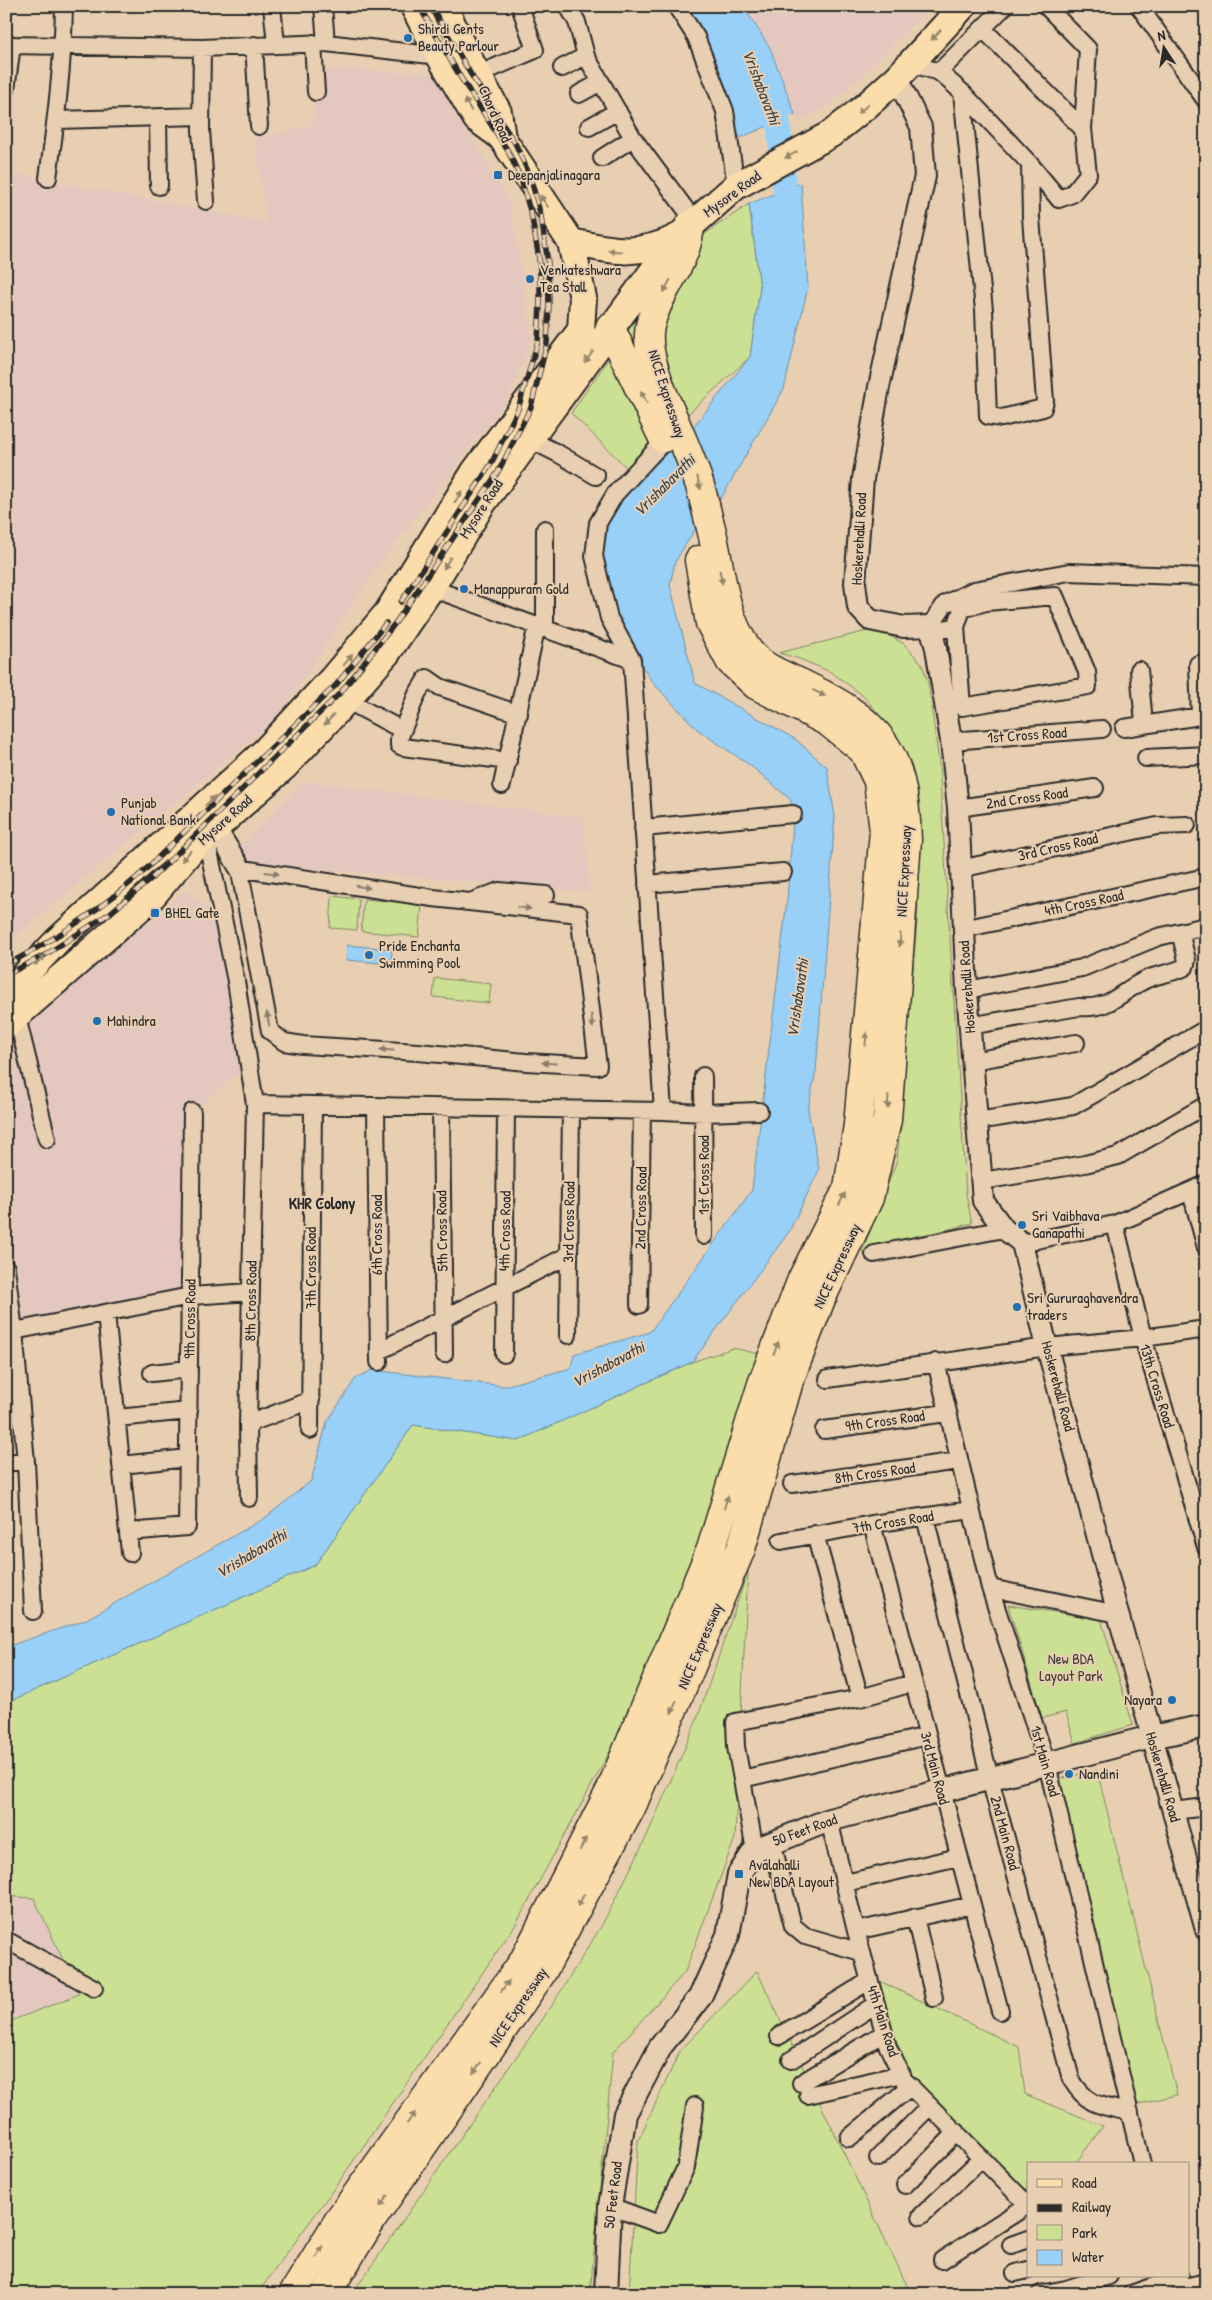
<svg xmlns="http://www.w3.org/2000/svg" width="1212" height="2300" font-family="'Patrick Hand',sans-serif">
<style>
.built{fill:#e4c8c0}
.green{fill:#cce094;stroke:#7c8660}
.water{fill:#98d0f7;stroke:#6c8ea5}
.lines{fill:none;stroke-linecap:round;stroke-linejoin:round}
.river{stroke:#98d0f7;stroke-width:24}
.minor-casing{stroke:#2b2b2b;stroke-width:20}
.tertiary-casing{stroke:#2b2b2b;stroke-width:24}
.secondary-casing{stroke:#2b2b2b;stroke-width:26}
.primary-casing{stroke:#2b2b2b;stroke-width:29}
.trunk-casing{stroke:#2b2b2b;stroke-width:30}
.motorway-casing{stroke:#2b2b2b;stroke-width:31}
.minor{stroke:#e9cfb1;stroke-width:16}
.tertiary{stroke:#e9cfb1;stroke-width:20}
.secondary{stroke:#e9cfb1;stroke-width:22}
.primary{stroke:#fbddab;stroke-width:25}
.trunk{stroke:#fbddab;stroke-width:26}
.motorway{stroke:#fbddab;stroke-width:28}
.rail-casing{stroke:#2b2b2b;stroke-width:5.5}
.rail{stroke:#e9cfb1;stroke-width:4;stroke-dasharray:11;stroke-linecap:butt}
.oneway{fill:#93846b}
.oneway2{fill:#8a7d6e}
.poi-dot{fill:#1f6fb2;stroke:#e9cfb1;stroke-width:2}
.labels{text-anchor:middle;stroke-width:4;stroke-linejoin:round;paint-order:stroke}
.poi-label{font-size:15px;fill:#2b2b2b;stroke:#e9cfb1;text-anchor:start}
.street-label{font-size:15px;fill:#2b2b2b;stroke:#e9cfb1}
.park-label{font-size:15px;fill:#3b3d36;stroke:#e9cfb1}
.water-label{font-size:16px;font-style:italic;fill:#3b444a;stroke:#e9cfb1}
.neighbourhood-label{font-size:16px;font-weight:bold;fill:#2b2b2b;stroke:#e9cfb1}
</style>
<rect width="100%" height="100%" fill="#e9cfb1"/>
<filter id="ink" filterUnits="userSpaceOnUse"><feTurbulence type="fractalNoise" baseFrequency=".02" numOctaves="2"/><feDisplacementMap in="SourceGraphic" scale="10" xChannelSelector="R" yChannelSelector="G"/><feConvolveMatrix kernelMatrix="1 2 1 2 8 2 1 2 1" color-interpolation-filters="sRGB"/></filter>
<g filter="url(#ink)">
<path class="built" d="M 743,6 L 930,6 L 860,78 L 830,104 L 799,123 L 770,48 Z
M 324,68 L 436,74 L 511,205 L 532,340 L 508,399 L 383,559 L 278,717 L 6,944 L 6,172 L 266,222 L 255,138 L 310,126 Z
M 304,781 L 584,817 L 590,892 L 254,864 L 239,846 Z
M 185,890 L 218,915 L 253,1061 L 192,1112 L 189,1293 L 17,1328 L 6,1268 L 6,1036 L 45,1010 Z
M 6,1896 L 34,1898 L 79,1994 L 6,2023 Z"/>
<path class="green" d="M 749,204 L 760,287 L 750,357 L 628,469 L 571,413 L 687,246 Z
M 867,631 L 886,634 L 903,643 L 922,664 L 928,682 L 939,763 L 966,1194 L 972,1223 L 862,1252 L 897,1160 L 918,909 L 913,798 L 893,735 L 873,707 L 861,694 L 831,672 L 797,658 L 779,653 Z
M 332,896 L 359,899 L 357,930 L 330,928 Z
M 364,899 L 422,904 L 419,937 L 361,931 Z
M 435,978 L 491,984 L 489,1003 L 433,997 Z
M 733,1348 L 759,1354 L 697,1546 L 614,1744 L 516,1924 L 336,2186 L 257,2294 L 6,2294 L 6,2023 L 79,1994 L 34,1898 L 6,1896 L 6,1703 L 315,1565 L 413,1425 L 518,1441 L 692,1362 Z
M 748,1571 L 735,1838 L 685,1972 L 613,2052 L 590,2294 L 352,2294 L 551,2007 L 602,1925 L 646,1838 L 696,1722 Z
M 1008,1605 L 1101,1619 L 1133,1725 L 1075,1743 L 1066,1712 L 1042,1718 Z
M 1097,1770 L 1177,2095 L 1134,2105 L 1055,1780 Z
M 757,1971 L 911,2294 L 629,2294 L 638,2141 L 680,2051 Z
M 877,1980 L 1019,2047 L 1025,2094 L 1103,2126 L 1075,2164 L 1028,2164 L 1028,2200 L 905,2074 Z"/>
<path class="water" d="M 683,6 L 743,6 L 770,48 L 795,114 L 740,138 L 700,34 Z
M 801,183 L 808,287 L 784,389 L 723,495 L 694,531 L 675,562 L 670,585 L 695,683 L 795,739 L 827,767 L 835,817 L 816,1071 L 808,1109 L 819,1170 L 789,1232 L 692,1362 L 518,1441 L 413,1425 L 315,1565 L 6,1703 L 6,1647 L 85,1620 L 265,1518 L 311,1481 L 327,1422 L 356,1378 L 372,1370 L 504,1386 L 571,1368 L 574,1354 L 650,1332 L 752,1190 L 787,900 L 794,810 L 790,799 L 751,766 L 698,730 L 653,683 L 618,629 L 604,587 L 601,539 L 615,505 L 693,427 L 750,357 L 760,287 L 749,204 Z
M 347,945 L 392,949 L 391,964 L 346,960 Z"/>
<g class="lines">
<path class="river" d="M 767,92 L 778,118 L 788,221"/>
<defs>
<path id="minor" d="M 272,6 L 276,44
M 323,6 L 326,43
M 568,6 L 577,22 L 586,56 L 633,138 L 695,222
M 676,6 L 696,37 L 725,111 L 736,186
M 1139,6 L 1206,101
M 983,29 L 1083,129
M 313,43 L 316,92
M 6,45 L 202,48 L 326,43 L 439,56 L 445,54
M 254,45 L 259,126
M 202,48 L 201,130 L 206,201
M 910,63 L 939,72 L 962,92 L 1030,164 L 1031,217 L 1045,401 L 1043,408 L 1002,418 L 988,416 L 984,310 L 962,92
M 562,68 L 586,56
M 939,72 L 1005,6
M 477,75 L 535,50 L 520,6
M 6,90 L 12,45
M 579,94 L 601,82
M 158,117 L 159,186
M 57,120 L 201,116
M 589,127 L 618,111
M 602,158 L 633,138
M 1030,164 L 1059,199 L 1072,194 L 1088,174 L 1083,129 L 1088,49 L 1046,6
M 48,178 C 56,119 63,66 64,6
M 529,439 L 559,454 L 596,476
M 930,626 L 945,604 L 974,590 L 1069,572 L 1206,577
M 545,628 L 545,529
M 931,631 L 956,627 L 962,609 L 986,602 L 1055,596 L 1087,672 L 1088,686 L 962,707 L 956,627
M 632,660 L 609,618 L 594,556 L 598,523 L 615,494 L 664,441
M 1198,664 L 1200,716
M 1139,670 L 1144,723
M 346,700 L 402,730
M 1124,728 L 1206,715
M 951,741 L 1102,729
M 1146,758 L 1206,755
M 508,761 L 403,747 L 399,745 L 399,739 L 417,694 L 427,678 L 440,687 L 519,714
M 502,785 L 537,625
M 958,808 L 1095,788
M 643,828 L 793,814
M 214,829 L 240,872 L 270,1031 L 284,1042 L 303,1045 L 418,1052 L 526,1062 L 598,1066 L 579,914 L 433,898 L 243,869 L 217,827
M 206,837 L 236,981 L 255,1104 L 248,1424 L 249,1498
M 960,869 L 1157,826 L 1187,825
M 647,884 L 783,872
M 473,901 L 499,891 L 546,895
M 963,929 L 1206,877
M 967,990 L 1082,968 L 1158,937 L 1206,926
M 17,1017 L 47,1139
M 969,1026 L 1079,1007 C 1112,1010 1120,991 1147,979 C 1160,974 1173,973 1185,967 L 1187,960 L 1180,932
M 972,1061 L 1076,1043
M 703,1076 L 704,1236
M 255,1104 L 663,1111 L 632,660 L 431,588
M 376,1107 L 379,1362
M 441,1108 L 444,1354
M 663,1111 L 705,1113 L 759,1111
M 977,1121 L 1073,1106 L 1206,1029
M 982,1181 L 1085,1164 L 1118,1156 L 1206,1105
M 1191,1192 L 1206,1248
M 1115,1224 L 1143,1338 L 1206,1547
M 1022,1243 L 1115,1224 L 1206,1184
M 874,1254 L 1004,1229
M 6,1268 L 14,1331
M 639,1305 L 642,1111
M 106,1313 L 130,1553
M 568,1335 L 571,1110
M 379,1351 L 569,1255
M 504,1354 L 506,1109
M 936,1362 L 990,1588 L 1047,1764 L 1142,2164
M 152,1373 L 189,1369
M 828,1379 L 1047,1347 L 1143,1338 L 1206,1329
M 117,1418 L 189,1411
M 248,1424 L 311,1400
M 310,1430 L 313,1106
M 824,1430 L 946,1413
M 6,1462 L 26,1462
M 121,1465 L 188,1458
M 792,1484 L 959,1461
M 925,1517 L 990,1779 L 1071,2079 C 1087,2106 1101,2106 1130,2112
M 872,1524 L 1000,2011
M 128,1532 L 187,1527 L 192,1112
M 781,1541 L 872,1524 L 971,1510
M 990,1588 L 1118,1614
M 33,1611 L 26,1462 L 14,1331 L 190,1296 L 251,1292
M 860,1698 L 913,1683
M 742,1779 L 927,1736
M 1174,1811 L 1206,1807
M 829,1820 L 856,1931 L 888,2047 L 904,2080 L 1028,2205
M 772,1842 L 793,1926 L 805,1936 L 861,1952
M 755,1850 L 736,1747 L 735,1722 L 860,1698 L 815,1534
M 845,1883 L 959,1857
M 915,1917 L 934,1998
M 856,1931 L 972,1905
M 6,1940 L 94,1988
M 779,2036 L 869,1981
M 791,2060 L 876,2004
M 801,2083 L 884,2033
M 808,2095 L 902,2074
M 849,2138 L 911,2086
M 878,2158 L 930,2106
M 905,2185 L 957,2132
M 610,2206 L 659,2224 L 686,2167 L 695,2106
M 921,2216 L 982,2158
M 1011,2245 L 1028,2239
M 942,2260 L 1028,2205
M 1015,2273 L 1028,2270
M 1184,2287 L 1206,2282
M 1040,2294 L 1066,2289 L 1109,2276
M 1131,2294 L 1180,2277"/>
<path id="tertiary" d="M 897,78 L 921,127 L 925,176 L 879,387 L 863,479 L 855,583 L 858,607 L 870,620 L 904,627 L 930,626 L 936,648 L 951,741 L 958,808 L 967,990 L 983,1201 L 1004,1229 L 1022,1243 L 1047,1347 L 1118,1614 L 1206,1930"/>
<path id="secondary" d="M 606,2294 L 610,2206 L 625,2114 L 661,2046 L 700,1997 L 728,1935 L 739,1874 L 755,1850 L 829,1820 L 1151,1737 L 1206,1726"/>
<path id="primary" d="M 413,6 L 439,56 L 476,119 L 502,138"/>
<path id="trunk" d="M 571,242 C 613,251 639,257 678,237
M 6,995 L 58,940 L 265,751 L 332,679 L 388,612 L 475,471 L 581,330 L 583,298 L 571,242 L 502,138 L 498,112 L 462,46 L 444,6
M 6,1025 L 149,900 L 192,849 L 285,766 L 336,712 L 387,653 L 431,588 L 482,504 L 678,237 L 736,186 L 831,134 L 866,106 L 897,78 L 963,6"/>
<path id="motorway" d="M 610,327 L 663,438
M 293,2294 L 342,2215 L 523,1962 L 611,1789 L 711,1549 L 762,1384 L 802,1279 L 848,1188 L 858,1125 L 884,831 L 878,781 L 863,750 L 828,722 L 756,685 L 730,661 L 710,623 L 699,560
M 326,2294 L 373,2218 L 541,1974 L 632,1806 L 741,1549 L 789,1381 L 821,1299 L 869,1198 L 887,1120 L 907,840 C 904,747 880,721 798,682 C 780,674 757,665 746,647 C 722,611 721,568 711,528 C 706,511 703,493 697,477 C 690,456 681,437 673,417 C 663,395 644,351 650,326 C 658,290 688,263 690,225"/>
</defs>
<use href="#minor" class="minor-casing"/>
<use href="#tertiary" class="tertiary-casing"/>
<use href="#secondary" class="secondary-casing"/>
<use href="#primary" class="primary-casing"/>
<use href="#trunk" class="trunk-casing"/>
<use href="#motorway" class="motorway-casing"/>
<use href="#minor" class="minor"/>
<use href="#tertiary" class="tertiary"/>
<use href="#secondary" class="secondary"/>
<use href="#primary" class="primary"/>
<use href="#trunk" class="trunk"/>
<use href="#motorway" class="motorway"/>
<defs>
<path id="rail" d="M 401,602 L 491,464 L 518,409 L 538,341 L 540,304 L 540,265 L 532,218 L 521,179 L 508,151 L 461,78 L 419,6
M 6,965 C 56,939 101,909 143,872 L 336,685 L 386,623
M 6,975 L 45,955 L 110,913 L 151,879 L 341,692 L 396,622 L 498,472 L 531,407 L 547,343 L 549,306 L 548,263 L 541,216 L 530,176 L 516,145 L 470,73 L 431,6"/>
</defs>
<use href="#rail" class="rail-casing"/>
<use href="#rail" class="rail"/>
</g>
<defs><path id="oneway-solid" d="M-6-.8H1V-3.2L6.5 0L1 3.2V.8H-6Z" transform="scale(1.25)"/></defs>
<g class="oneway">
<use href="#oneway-solid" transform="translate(936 35) rotate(133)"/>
<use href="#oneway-solid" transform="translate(468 105) rotate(-119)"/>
<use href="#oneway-solid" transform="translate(863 109) rotate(141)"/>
<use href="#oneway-solid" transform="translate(791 155) rotate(152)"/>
<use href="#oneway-solid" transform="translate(544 201) rotate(-124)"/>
<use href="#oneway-solid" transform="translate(615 251) rotate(-175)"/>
<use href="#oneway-solid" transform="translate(667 286) rotate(117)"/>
<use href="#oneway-solid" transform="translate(589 357) rotate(126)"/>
<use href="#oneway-solid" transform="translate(644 397) rotate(-115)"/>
<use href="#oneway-solid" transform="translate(699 483) rotate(75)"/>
<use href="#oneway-solid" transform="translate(458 497) rotate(-58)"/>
<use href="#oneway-solid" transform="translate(447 563) rotate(121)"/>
<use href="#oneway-solid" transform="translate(721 577) rotate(78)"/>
<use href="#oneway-solid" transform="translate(348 660) rotate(-51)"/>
<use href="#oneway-solid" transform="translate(819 693) rotate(25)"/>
<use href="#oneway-solid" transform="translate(329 720) rotate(133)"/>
<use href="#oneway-solid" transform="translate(210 801) rotate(-43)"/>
<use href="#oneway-solid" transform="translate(186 856) rotate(130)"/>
<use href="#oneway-solid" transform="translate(900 940) rotate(94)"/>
<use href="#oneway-solid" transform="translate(40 960) rotate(-47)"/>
<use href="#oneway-solid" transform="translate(866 1039) rotate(-85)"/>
<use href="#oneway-solid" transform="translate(888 1102) rotate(94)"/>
<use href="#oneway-solid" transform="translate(842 1199) rotate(-64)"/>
<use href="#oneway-solid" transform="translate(776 1348) rotate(-69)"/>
<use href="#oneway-solid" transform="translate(726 1502) rotate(-73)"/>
<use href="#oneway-solid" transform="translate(674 1707) rotate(113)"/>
<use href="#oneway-solid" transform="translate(583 1844) rotate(-63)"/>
<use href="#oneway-solid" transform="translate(581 1900) rotate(118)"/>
<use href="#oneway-solid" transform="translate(505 1986) rotate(-54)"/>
<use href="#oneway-solid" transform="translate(477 2068) rotate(125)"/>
<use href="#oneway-solid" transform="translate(411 2118) rotate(-54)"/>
<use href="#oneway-solid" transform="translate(384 2201) rotate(124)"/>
<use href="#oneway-solid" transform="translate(319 2252) rotate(-58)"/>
</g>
<g class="oneway2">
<use href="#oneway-solid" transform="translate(272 873) rotate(8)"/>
<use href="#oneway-solid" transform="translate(363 887) rotate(9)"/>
<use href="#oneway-solid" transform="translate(524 908) rotate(7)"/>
<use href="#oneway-solid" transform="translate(268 1019) rotate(-101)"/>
<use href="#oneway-solid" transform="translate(592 1021) rotate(83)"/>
<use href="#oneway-solid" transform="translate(387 1050) rotate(-177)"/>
<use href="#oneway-solid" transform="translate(549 1063) rotate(-177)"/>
</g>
</g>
<g class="poi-dot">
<circle cx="408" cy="38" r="5"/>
<rect x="493" y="170" width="10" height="10" rx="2.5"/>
<circle cx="530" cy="279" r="5"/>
<circle cx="464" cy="589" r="5"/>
<circle cx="111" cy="812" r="5"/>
<rect x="150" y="908" width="10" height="10" rx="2.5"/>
<circle cx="369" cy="955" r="5"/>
<circle cx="97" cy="1021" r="5"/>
<circle cx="1022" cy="1225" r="5"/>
<circle cx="1017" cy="1307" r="5"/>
<circle cx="1172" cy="1700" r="5"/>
<circle cx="1069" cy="1774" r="5"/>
<rect x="734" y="1869" width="10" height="10" rx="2.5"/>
</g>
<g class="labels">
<g class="poi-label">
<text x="418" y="34">Shirdi Gents<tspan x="418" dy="17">Beauty Parlour</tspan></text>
<text x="508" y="180">Deepanjalinagara</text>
<text x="540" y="275">Venkateshwara<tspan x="540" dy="17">Tea Stall</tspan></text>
<text x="474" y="594">Manappuram Gold</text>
<text x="121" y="808">Punjab<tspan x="121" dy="17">National Bank</tspan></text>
<text x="165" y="918">BHEL Gate</text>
<text x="379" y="951">Pride Enchanta<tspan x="379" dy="17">Swimming Pool</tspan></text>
<text x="107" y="1026">Mahindra</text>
<text x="1032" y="1221">Sri Vaibhava<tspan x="1032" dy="17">Ganapathi</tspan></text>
<text x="1027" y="1303">Sri Gururaghavendra<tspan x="1027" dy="17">traders</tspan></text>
<text x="1162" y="1705" text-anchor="end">Nayara</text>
<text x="1079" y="1779">Nandini</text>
<text x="749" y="1870">Avalahalli<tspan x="749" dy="17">New BDA Layout</tspan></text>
</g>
<g class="street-label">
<text transform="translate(495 114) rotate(66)" y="5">Chord Road</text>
<text transform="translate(732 194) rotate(-36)" y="5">Mysore Road</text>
<text transform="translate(667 394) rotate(72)" y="5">NICE Expressway</text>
<text transform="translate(481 509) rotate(-57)" y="5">Mysore Road</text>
<text transform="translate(859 539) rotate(-87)" y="5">Hoskerehalli Road</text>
<text transform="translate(1027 735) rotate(-4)" y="5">1st Cross Road</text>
<text transform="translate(1027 798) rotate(-8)" y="5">2nd Cross Road</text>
<text transform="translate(225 820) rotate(-42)" y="5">Mysore Road</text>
<text transform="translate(1058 847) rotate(-13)" y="5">3rd Cross Road</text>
<text transform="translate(904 871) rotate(-87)" y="5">NICE Expressway</text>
<text transform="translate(1084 903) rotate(-12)" y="5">4th Cross Road</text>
<text transform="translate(967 987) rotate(-94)" y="5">Hoskerehalli Road</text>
<text transform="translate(704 1175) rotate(-90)" y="5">1st Cross Road</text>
<text transform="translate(641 1208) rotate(-89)" y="5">2nd Cross Road</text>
<text transform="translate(569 1222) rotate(-89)" y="5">3rd Cross Road</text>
<text transform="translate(442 1231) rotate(-91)" y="5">5th Cross Road</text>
<text transform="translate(505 1231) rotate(-89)" y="5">4th Cross Road</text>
<text transform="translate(377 1235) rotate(-90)" y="5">6th Cross Road</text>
<text transform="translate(837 1266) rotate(-65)" y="5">NICE Expressway</text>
<text transform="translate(311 1268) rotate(-90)" y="5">7th Cross Road</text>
<text transform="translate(251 1301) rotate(-89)" y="5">8th Cross Road</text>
<text transform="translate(190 1319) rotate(-89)" y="5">9th Cross Road</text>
<text transform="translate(1058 1386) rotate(75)" y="5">Hoskerehalli Road</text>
<text transform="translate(1157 1386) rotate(73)" y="5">13th Cross Road</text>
<text transform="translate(885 1421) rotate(-8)" y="5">9th Cross Road</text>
<text transform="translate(875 1473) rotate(-8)" y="5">8th Cross Road</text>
<text transform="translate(893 1522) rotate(-9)" y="5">7th Cross Road</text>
<text transform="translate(700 1646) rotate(-67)" y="5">NICE Expressway</text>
<text transform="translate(1045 1761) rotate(74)" y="5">1st Main Road</text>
<text transform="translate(935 1768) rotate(75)" y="5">3rd Main Road</text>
<text transform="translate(1163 1777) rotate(74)" y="5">Hoskerehalli Road</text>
<text transform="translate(805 1830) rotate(-20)" y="5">50 Feet Road</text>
<text transform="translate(1005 1833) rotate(75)" y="5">2nd Main Road</text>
<text transform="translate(518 2007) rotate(-56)" y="5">NICE Expressway</text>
<text transform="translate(883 2021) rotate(72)" y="5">4th Main Road</text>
<text transform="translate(613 2195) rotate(-83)" y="5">50 Feet Road</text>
</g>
<g class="park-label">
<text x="1071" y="1664">New BDA<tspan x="1071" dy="17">Layout Park</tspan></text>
</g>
<g class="water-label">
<text transform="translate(762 87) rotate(69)" y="6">Vrishabavathi</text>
<text transform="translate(664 485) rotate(-45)" y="6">Vrishabavathi</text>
<text transform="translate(797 998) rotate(-82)" y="6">Vrishabavathi</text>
<text transform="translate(608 1364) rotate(-28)" y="6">Vrishabavathi</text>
<text transform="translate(251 1553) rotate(-31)" y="6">Vrishabavathi</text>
</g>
<g class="neighbourhood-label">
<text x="322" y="1209">KHR Colony</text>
</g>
</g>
<rect width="1212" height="2300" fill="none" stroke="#e9cfb1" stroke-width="25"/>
<rect x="12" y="12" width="1187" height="2275" fill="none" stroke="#2b2b2b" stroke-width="2" filter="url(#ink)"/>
<rect x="1027" y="2162" width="162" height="115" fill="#e9cfb1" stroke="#9d8d7b"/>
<rect x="1037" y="2179" width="25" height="8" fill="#fbddab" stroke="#9d8d7b"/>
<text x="1072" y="2188" font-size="15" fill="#2b2b2b">Road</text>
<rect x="1037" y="2204" width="25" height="8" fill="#2b2b2b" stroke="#9d8d7b"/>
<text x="1072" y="2212" font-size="15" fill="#2b2b2b">Railway</text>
<rect x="1037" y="2225" width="25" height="15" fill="#cce094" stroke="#9d8d7b"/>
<text x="1072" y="2238" font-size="15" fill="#2b2b2b">Park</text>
<rect x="1037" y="2250" width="25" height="15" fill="#98d0f7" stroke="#9d8d7b"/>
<text x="1072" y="2262" font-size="15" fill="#2b2b2b">Water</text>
<g transform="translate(1164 48) rotate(348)" stroke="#e9cfb1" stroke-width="4" paint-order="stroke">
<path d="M0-4L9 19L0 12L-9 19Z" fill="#2b2b2b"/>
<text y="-8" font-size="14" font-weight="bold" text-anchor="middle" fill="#2b2b2b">N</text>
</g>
</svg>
